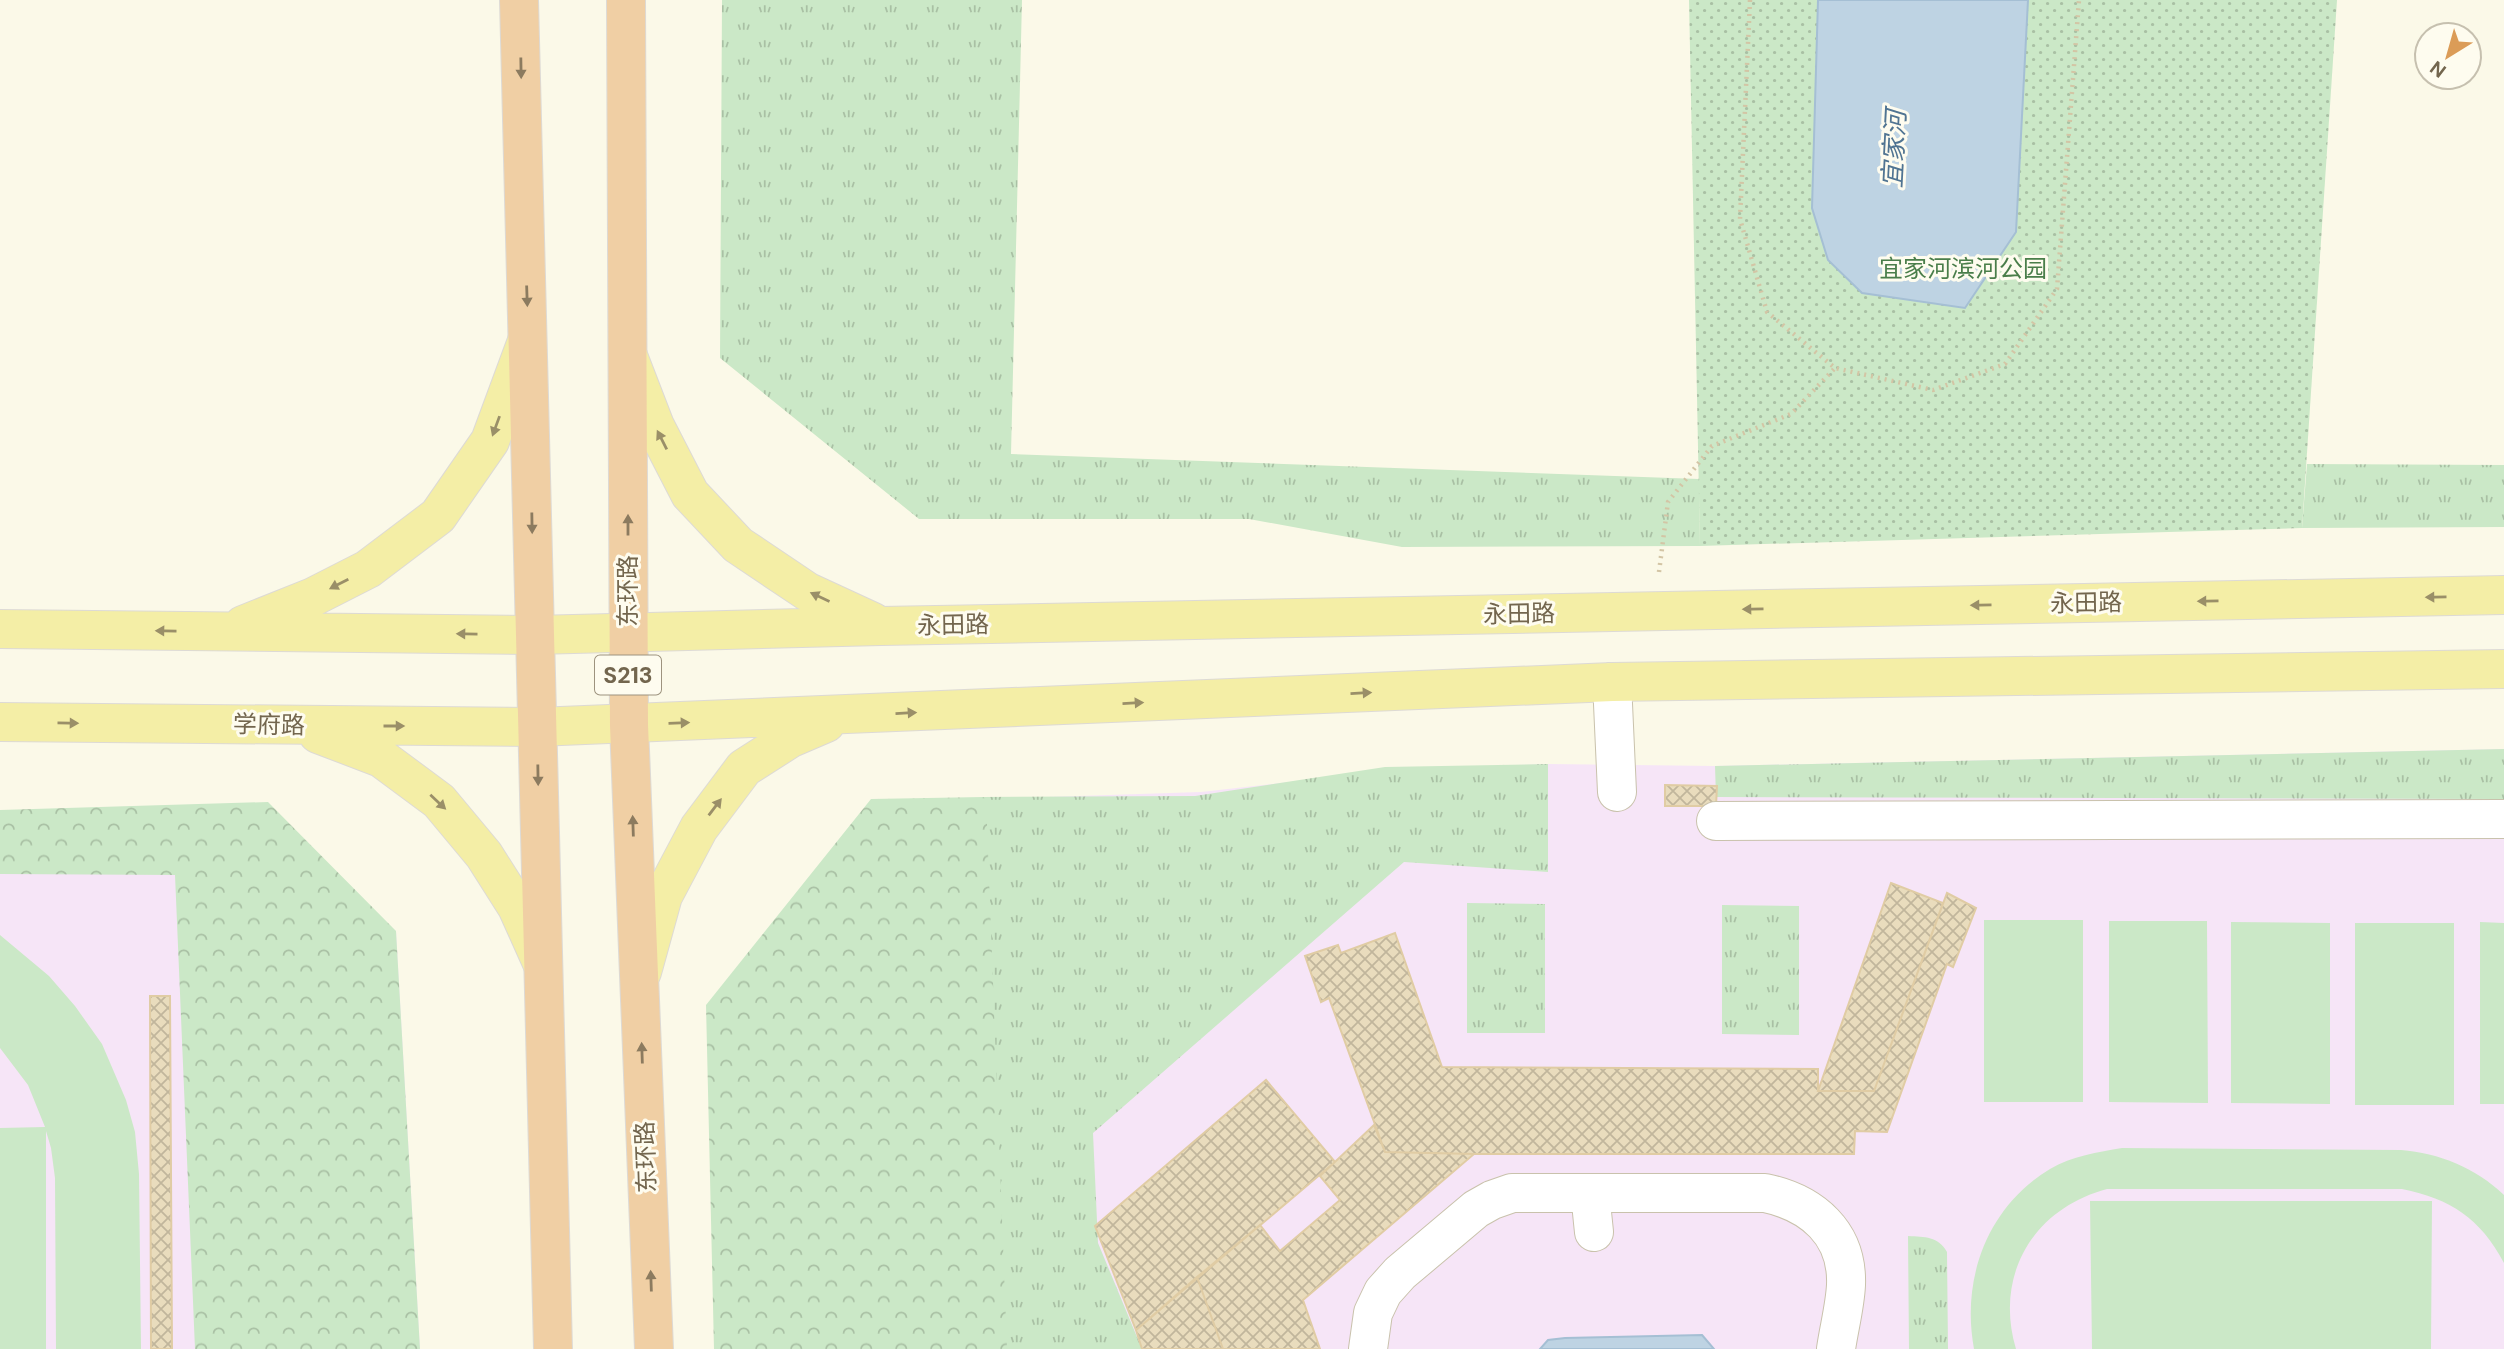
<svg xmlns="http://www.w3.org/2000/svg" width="2504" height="1349" font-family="'DM Sans','Noto Sans SC',sans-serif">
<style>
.education{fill:#f6e5f7}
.grass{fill:url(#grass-tufts)}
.forest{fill:url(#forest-crowns)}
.park{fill:url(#park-dots)}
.garden{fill:#cbe8c7}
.water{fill:#bed3e3;stroke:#a5bfd4;stroke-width:2}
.building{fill:url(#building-cross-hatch);stroke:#e0cca4;stroke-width:2}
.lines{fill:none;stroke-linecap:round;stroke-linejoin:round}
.minor-casing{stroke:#c9c2ac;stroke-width:40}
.major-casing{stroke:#dddad5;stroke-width:40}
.highway-casing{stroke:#dddad5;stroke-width:40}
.path{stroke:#d3c5a5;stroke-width:4.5;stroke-dasharray:2 5;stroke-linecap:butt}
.minor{stroke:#fff;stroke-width:38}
.major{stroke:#f4eea6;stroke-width:38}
.highway{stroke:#f0cfa4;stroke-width:38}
.oneway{fill:#8c7b5f}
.oneway2{fill:#9a8f68}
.labels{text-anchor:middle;stroke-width:6;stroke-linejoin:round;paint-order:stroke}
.shield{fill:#fefcef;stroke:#9d937e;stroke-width:2}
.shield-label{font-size:23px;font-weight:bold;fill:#73664e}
.park-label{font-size:24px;fill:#4a7e4a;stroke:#fefcef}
.street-label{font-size:24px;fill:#73664e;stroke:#fefcef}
.water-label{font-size:26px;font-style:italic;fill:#507492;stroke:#fefcef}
</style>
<defs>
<pattern id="grass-tufts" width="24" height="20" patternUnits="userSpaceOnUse" patternTransform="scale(1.75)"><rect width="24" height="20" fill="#cbe8c7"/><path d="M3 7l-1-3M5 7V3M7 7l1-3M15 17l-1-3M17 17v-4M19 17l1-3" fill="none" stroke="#a9c0a4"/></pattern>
<pattern id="forest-crowns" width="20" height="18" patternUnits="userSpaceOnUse" patternTransform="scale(1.75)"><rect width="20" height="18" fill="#cbe8c7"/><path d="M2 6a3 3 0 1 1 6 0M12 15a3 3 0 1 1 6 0" fill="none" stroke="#a9c0a4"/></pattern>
<pattern id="park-dots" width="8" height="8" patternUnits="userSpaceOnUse" patternTransform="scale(1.75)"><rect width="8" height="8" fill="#cbe8c7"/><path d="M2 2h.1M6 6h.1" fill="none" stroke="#a9c0a4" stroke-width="1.8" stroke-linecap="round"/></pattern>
<pattern id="building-cross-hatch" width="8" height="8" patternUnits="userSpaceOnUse" patternTransform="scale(1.75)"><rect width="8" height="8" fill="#e9dcbd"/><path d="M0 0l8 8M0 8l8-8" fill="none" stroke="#c1b69c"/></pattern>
</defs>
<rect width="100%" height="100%" fill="#fbf9e8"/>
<path class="education" d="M 2504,749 L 2504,1349 L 1007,1349 L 986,799 L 1201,792 L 1394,770 L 1548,764 L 1715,766 Z
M 0,810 L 396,931 L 420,1349 L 0,1349 Z"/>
<path class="grass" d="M 722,0 L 1022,0 L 1011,454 L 1699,479 L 1700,546 L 1402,547 L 1249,519 L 919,519 L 720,358 Z
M 2307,464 L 2504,465 L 2504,527 L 2302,528 Z
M 2504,749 L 2504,799 L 1716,797 L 1715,766 Z
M 1548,764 L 1548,872 L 1404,862 L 1093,1133 L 1098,1243 L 1142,1349 L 1005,1349 L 983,797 L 1195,796 L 1385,767 Z
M 1467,903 L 1545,904 L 1545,1033 L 1467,1033 Z
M 1722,905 L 1799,906 L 1799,1035 L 1722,1034 Z
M 1908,1236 C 1925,1237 1938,1236 1947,1252 L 1948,1349 L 1909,1349 Z"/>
<path class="forest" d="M 983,797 L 986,799 L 1007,1349 L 714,1349 L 706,1005 L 871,799 Z
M 268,802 L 396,931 L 420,1349 L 195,1349 L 175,875 L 0,874 L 0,810 Z"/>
<path class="park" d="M 1689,0 L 2337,0 L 2302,528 L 1700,546 Z"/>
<path class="garden" d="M 1984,920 L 2083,920 L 2083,1102 L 1984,1102 Z
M 2109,921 L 2207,921 L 2208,1103 L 2109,1102 Z
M 2231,922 L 2330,923 L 2330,1104 L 2231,1103 Z
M 2480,922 L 2504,923 L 2504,1104 L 2480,1104 Z
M 2355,923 L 2454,923 L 2454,1105 L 2355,1105 Z
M 0,935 L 49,976 L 75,1006 L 102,1044 L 126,1100 L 135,1132 L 139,1174 L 141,1349 L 56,1349 L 55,1178 L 51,1148 L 46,1131 L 46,1349 L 0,1349 L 0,1128 L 45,1127 L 28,1085 L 0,1048 Z
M 2122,1148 L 2401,1150 C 2439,1153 2476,1168 2504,1195 L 2504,1263 C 2480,1218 2451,1199 2402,1189 L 2107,1189 C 2033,1209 1994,1275 2016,1349 L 1974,1349 C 1961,1279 1987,1207 2050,1169 C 2072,1156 2098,1152 2122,1148 Z
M 2090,1201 L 2432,1201 L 2431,1349 L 2092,1349 Z"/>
<path class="water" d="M 1818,0 L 2028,0 L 2016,232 L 1965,308 L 1862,293 L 1828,260 L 1812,208 Z
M 1702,1335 L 1714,1349 L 1540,1349 L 1548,1340 L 1565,1338 Z"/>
<path class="building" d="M 1665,785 L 1717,786 L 1716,806 L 1665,806 Z
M 1891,883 L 1943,903 L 1874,1091 L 1818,1091 Z
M 1947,893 L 1976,908 L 1953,967 L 1947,964 L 1887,1132 L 1855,1131 L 1854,1154 L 1474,1154 L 1385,1152 L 1329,998 L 1321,1002 L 1305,956 L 1338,945 L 1341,953 L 1395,933 L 1442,1067 L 1818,1069 L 1818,1091 L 1874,1091 Z
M 150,996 L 170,996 L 172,1349 L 151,1349 Z
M 1266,1080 L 1335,1162 L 1136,1330 L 1095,1226 Z
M 1374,1125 L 1385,1152 L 1474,1154 L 1303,1300 L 1320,1349 L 1223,1349 L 1197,1277 L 1260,1225 L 1280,1251 L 1340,1200 L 1320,1176 Z
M 1197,1277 L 1223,1349 L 1142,1349 L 1136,1330 Z"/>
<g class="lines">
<defs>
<path id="minor" d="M 1612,682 L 1617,792
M 1716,821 L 2504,819
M 1590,1193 L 1594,1232
M 1368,1349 L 1373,1313 L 1383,1292 L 1400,1273 L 1476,1209 L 1492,1200 L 1512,1193 L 1765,1193 C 1812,1203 1848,1233 1846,1285 C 1845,1306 1839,1328 1836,1349"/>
<path id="major" d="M 628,356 L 655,426 L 690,494 L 738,545 L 808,592 L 873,622
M 243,625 L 313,597 L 368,569 L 438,516 L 490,441 L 527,341
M 0,629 L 535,635 L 881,626 L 2504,595
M 0,722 L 537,727 L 1612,682 L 2504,669
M 318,734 L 381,758 L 439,801 L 484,855 L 517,907 L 543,965
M 642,972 L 663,896 L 699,828 L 744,768 L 791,738 L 826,723"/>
<path id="highway" d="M 519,0 L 553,1349
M 626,0 L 629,725 L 654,1349"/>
</defs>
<use href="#minor" class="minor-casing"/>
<use href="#major" class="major-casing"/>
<use href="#highway" class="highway-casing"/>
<path class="path" d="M 1750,0 L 1740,219 L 1767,312 L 1835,368 L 1933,390 L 2005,364 L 2057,289 L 2079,0
M 1659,572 L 1668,502 L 1712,446 L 1791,414 L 1835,368"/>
<use href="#minor" class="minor"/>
<use href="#major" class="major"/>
<use href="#highway" class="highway"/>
</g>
<defs><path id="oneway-solid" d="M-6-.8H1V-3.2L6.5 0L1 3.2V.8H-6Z" transform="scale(1.75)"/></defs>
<g class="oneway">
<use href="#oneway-solid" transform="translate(521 68) rotate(89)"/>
<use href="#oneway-solid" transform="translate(527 296) rotate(88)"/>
<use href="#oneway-solid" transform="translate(532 523) rotate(89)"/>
<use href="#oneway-solid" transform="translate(628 525) rotate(-90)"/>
<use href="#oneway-solid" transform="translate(538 775) rotate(89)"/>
<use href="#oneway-solid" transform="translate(633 826) rotate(-92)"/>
<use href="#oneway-solid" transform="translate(642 1053) rotate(-92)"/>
<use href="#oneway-solid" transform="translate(651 1281) rotate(-92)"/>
</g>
<g class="oneway2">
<use href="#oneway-solid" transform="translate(496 426) rotate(110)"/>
<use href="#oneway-solid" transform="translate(662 440) rotate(-117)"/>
<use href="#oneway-solid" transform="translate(339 584) rotate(153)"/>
<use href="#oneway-solid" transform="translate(820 597) rotate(-155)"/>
<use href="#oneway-solid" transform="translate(2436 597) rotate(179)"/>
<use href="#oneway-solid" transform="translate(2208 601) rotate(179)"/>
<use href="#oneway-solid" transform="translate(1981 605) rotate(179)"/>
<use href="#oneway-solid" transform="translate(1753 609) rotate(179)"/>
<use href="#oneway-solid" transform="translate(166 631) rotate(-179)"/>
<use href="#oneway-solid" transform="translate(467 634) rotate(-179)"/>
<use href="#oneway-solid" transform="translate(1361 693) rotate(-3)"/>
<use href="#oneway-solid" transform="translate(1133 703) rotate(-3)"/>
<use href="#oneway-solid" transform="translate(906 713) rotate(-3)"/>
<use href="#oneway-solid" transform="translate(68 723) rotate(1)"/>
<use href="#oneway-solid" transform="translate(679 723) rotate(-2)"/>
<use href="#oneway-solid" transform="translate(394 726)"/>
<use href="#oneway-solid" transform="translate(438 802) rotate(43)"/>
<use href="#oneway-solid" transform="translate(715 807) rotate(-53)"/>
</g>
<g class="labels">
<rect class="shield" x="595" y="655.5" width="66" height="39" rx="5"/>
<g class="shield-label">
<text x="628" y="683">S213</text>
</g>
<g class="park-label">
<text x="1963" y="277">宜家河滨河公园</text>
</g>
<g class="street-label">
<text transform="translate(628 591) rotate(-90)" y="8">东环路</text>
<text transform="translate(2086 603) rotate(-1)" y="8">永田路</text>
<text transform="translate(1519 614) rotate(-1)" y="8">永田路</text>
<text transform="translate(953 625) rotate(-1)" y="8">永田路</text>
<text transform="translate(269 725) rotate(1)" y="8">学府路</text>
<text transform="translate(646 1157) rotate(-92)" y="8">东环路</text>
</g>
<g class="water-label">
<text transform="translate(1894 149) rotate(-87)" y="9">宜家河</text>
</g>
</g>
<g transform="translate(2448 56) rotate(217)"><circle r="33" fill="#fefcef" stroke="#c6c0af" stroke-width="2"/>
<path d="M0-5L12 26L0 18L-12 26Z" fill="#db9c57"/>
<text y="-10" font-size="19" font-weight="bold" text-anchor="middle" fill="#73664e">N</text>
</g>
</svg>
